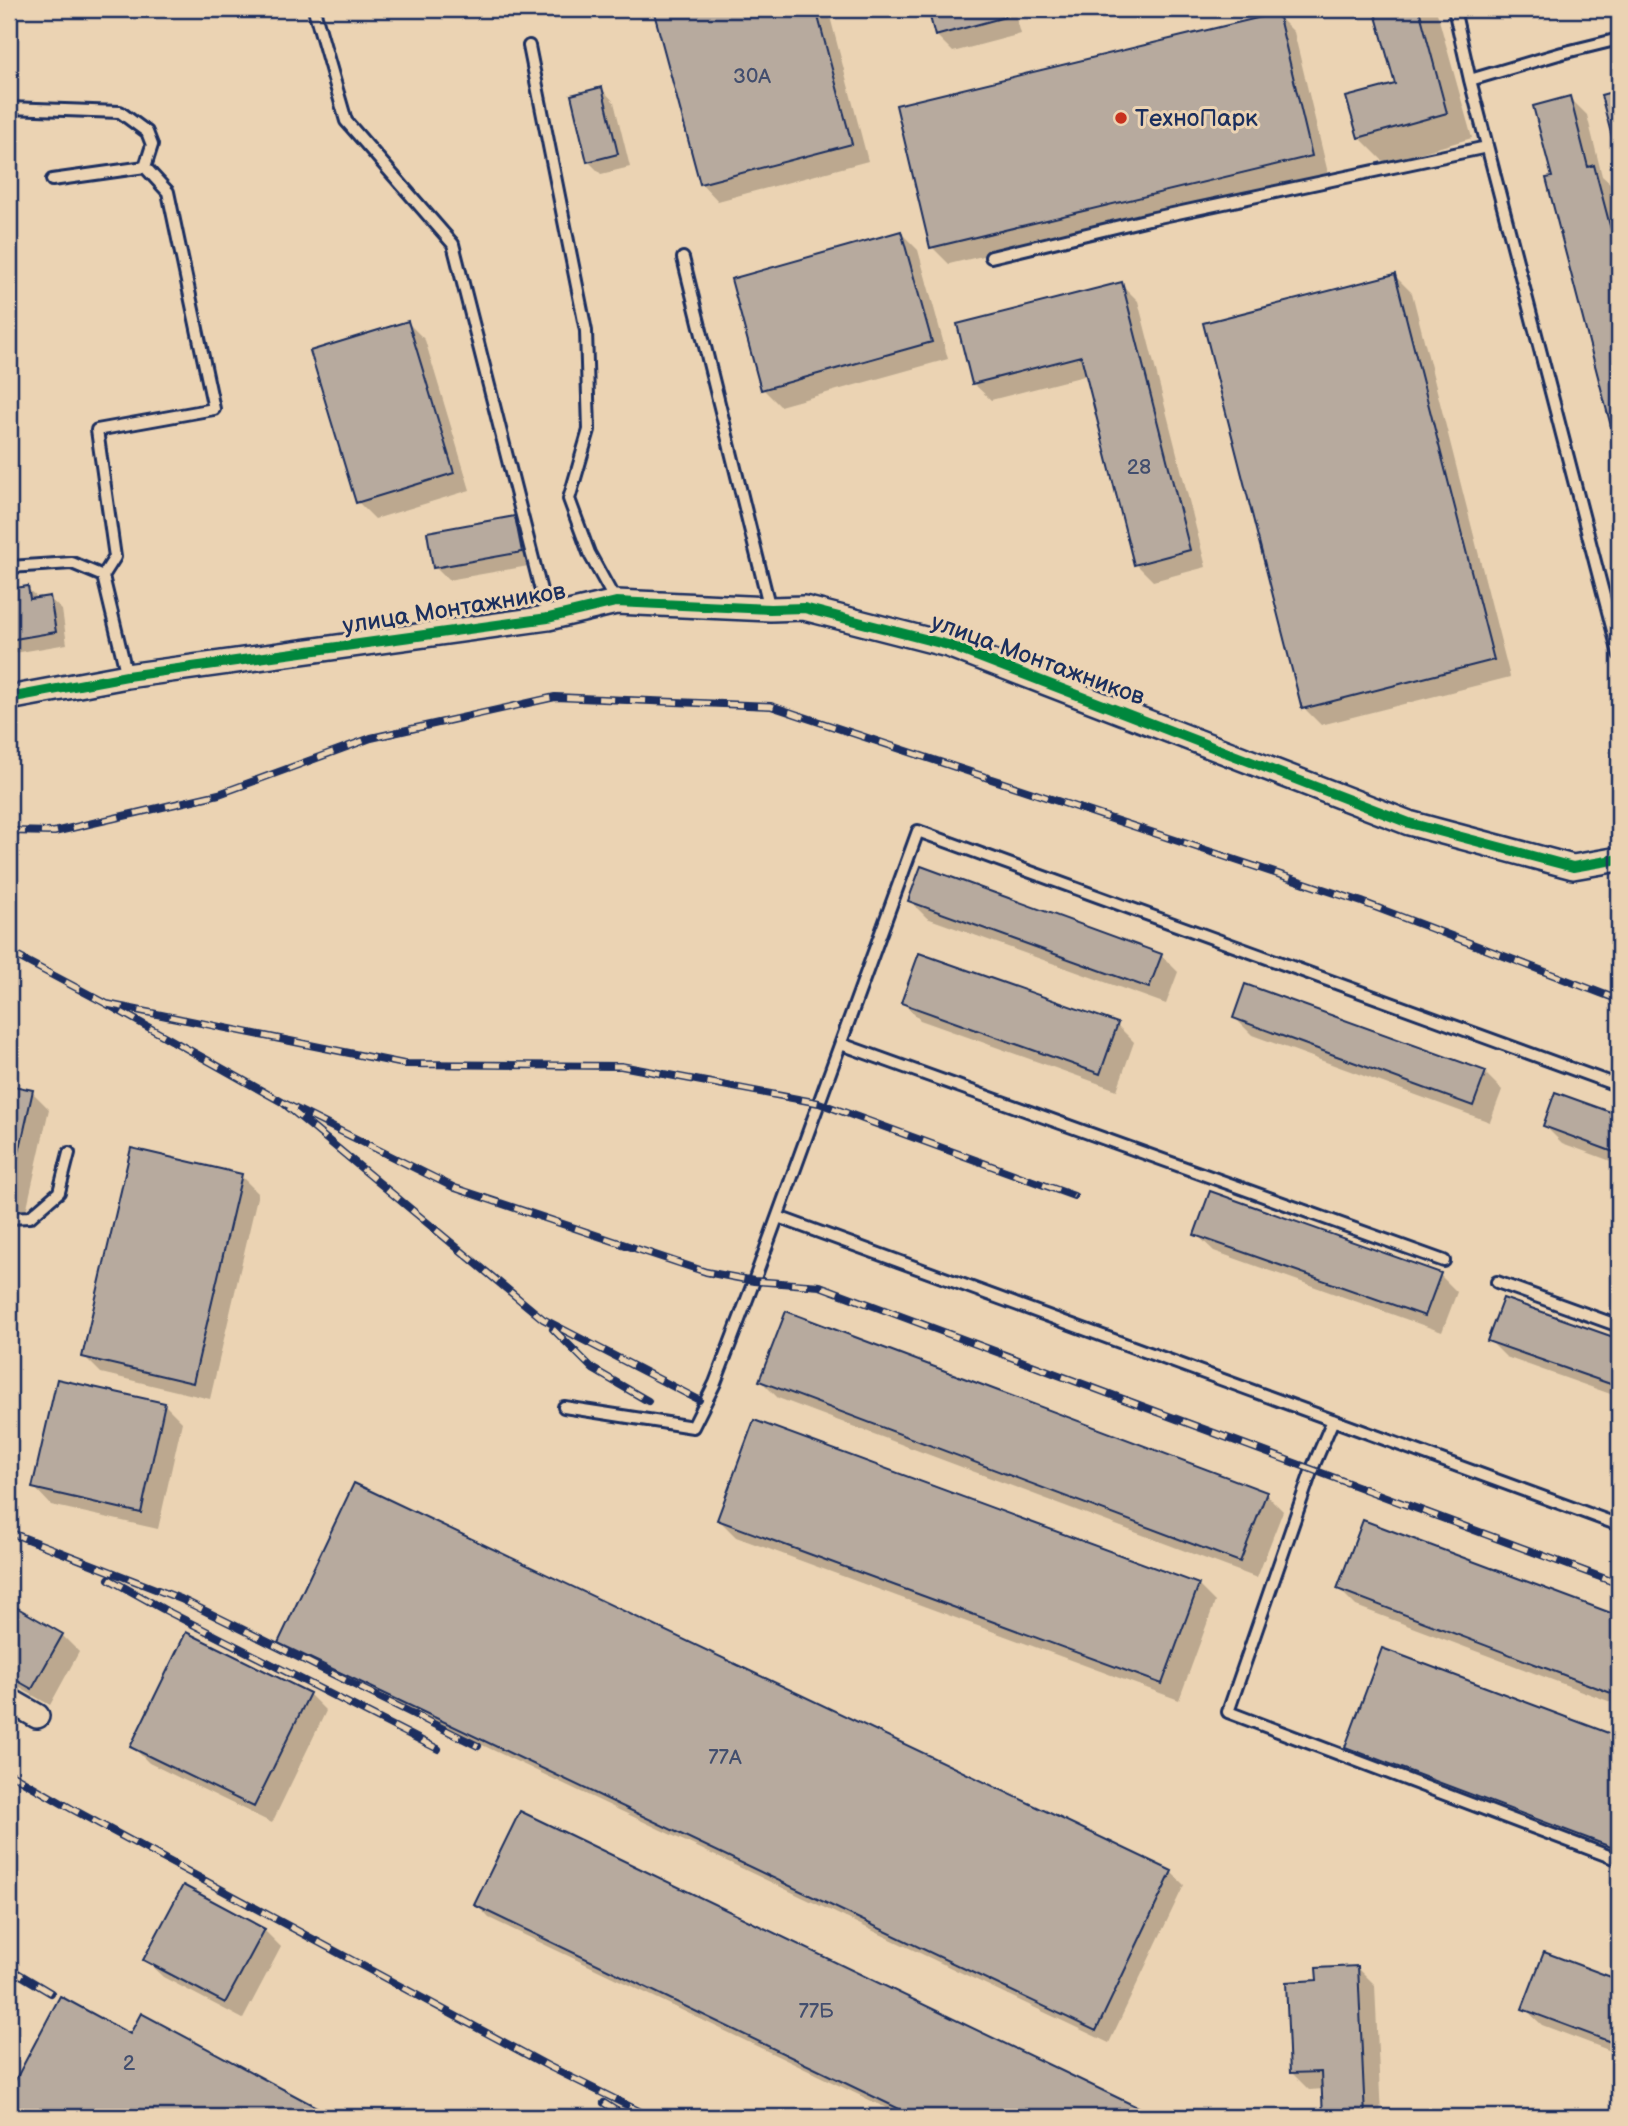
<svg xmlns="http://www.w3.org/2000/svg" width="1628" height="2126" font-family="'Balsamiq Sans',sans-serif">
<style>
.shadow{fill:#0003}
.building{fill:#b7aa9e;stroke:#1b2f5e;stroke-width:2}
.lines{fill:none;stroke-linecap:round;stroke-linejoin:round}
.lane-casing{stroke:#1b2f5e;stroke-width:16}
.street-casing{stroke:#1b2f5e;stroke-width:28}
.lane{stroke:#ebd3b3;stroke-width:10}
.street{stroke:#ebd3b3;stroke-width:23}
.rail-casing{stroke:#1b2f5e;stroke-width:8}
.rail{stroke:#ebd3b3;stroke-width:5;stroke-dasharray:16;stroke-linecap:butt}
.cycleway-casing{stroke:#ebd3b3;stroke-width:15}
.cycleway{stroke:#00873e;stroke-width:10}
.poi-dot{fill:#c8321e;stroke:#ebd3b3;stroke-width:2.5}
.labels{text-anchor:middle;stroke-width:6;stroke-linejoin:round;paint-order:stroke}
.number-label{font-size:21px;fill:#424e6e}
.poi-label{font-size:24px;fill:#1b2f5e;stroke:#ebd3b3;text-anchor:start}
.street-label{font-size:24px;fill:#1b2f5e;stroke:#ebd3b3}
</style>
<rect width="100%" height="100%" fill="#ebd3b3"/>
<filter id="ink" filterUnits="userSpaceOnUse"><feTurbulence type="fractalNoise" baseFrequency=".0143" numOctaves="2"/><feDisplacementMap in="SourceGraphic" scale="14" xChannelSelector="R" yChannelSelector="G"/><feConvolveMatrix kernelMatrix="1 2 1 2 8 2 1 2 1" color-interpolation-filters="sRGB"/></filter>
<g filter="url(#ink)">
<path class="shadow" d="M 655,9 L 828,9 L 868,161 L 718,201 L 701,183 Z
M 929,9 L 1014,9 L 1021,34 L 953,52 L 936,35 Z
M 1376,9 L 1436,9 L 1472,138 L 1385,163 L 1359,137 L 1397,85 Z
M 1277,15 L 1294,32 L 1328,173 L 949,264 L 932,247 Z
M 602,89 L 614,102 L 630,167 L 601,174 L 588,161 Z
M 1570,98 L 1587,115 L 1602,176 L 1611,184 L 1619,216 L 1619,451 L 1549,179 L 1554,178 Z
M 901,233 L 918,250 L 948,359 L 780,406 L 763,389 Z
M 1394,275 L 1412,293 L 1510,677 L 1321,725 L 1304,708 Z
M 1121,284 L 1138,301 L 1206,567 L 1153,581 L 1136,564 L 1088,375 L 991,400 L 973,383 Z
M 408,323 L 425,340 L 470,490 L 375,519 L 358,502 Z
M 515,518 L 528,531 L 534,565 L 448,580 L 435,567 Z
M 27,588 L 39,599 L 49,598 L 62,610 L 67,644 L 9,654 L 9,591 Z
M 910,901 L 1161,955 L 1178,972 L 1166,1004 L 927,918 Z
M 903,1003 L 1117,1025 L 1134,1042 L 1117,1090 L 920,1020 Z
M 1235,1018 L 1485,1073 L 1502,1090 L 1490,1122 L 1252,1035 Z
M 9,1087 L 32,1092 L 49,1109 L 25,1216 L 9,1212 Z
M 1556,1094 L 1619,1117 L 1619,1164 L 1562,1143 L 1545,1126 Z
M 241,1176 L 258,1193 L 210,1399 L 101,1373 L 84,1356 Z
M 1196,1234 L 1440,1275 L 1457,1292 L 1442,1332 L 1214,1251 Z
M 1504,1300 L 1619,1341 L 1619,1397 L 1506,1357 L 1489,1340 Z
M 58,1381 L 165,1405 L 182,1422 L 158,1529 L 51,1505 L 34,1487 Z
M 761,1381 L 1266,1494 L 1283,1511 L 1257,1578 L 778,1398 Z
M 719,1520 L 1198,1585 L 1215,1602 L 1179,1700 L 736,1537 Z
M 1364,1522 L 1619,1618 L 1619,1705 L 1356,1606 L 1339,1589 Z
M 9,1605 L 62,1635 L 79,1652 L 50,1705 L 9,1682 Z
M 280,1642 L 1171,1872 L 1184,1885 L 1109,2043 L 293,1655 Z
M 1383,1650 L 1619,1739 L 1619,1860 L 1364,1764 L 1347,1747 Z
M 309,1694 L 326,1711 L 272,1823 L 149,1763 L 132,1746 Z
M 521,1813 L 1154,2117 L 905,2117 L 489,1918 L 477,1905 Z
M 264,1930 L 281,1947 L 243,2019 L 163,1977 L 145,1960 Z
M 1545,1954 L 1619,1982 L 1619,2054 L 1542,2025 L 1524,2008 Z
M 1357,1967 L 1375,1985 L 1381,2117 L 1325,2117 L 1324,2089 L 1309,2090 L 1292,2073 L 1319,1982 Z
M 61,1998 L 131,2036 L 142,2016 L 331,2117 L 9,2117 L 9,2096 Z"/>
<path class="building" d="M 653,9 L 816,9 L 852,144 L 700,184 Z
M 928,9 L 1002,9 L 1005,17 L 935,36 Z
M 1374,9 L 1419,9 L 1447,113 L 1358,138 L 1346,97 L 1395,84 Z
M 1278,13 L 1312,156 L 930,248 L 896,105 Z
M 602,87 L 618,154 L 587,162 L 571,95 Z
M 1619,90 L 1619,164 L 1601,95 Z
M 1570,96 L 1588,167 L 1594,165 L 1619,260 L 1619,457 L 1546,178 L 1552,177 L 1533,106 Z
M 901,231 L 932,342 L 761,390 L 731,279 Z
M 1395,274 L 1494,660 L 1302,709 L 1203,323 Z
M 1122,282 L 1190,550 L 1134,565 L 1081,356 L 972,384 L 957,324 Z
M 408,321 L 454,473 L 356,503 L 310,351 Z
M 515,516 L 522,552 L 433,568 L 427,532 Z
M 28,586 L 30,599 L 50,596 L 56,632 L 9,640 L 9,589 Z
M 921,866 L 1162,954 L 1149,988 L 908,901 Z
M 919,953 L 1118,1023 L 1100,1074 L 901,1003 Z
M 1245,984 L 1486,1071 L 1473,1106 L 1233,1018 Z
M 9,1085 L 33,1090 L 9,1198 Z
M 1555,1092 L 1619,1115 L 1619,1154 L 1543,1126 Z
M 131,1148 L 242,1174 L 193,1383 L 82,1357 Z
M 1210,1191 L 1441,1273 L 1425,1316 L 1194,1235 Z
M 1503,1298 L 1619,1339 L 1619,1387 L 1487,1341 Z
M 786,1311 L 1267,1492 L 1240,1562 L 759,1381 Z
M 57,1379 L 165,1403 L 141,1513 L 32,1488 Z
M 754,1420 L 1199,1584 L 1162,1684 L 717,1520 Z
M 354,1483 L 1172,1871 L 1096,2031 L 278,1643 Z
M 1363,1520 L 1619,1616 L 1619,1696 L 1337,1589 Z
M 9,1603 L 63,1634 L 32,1689 L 9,1676 Z
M 186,1632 L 310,1693 L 254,1807 L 130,1747 Z
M 1382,1648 L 1619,1737 L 1619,1850 L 1345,1747 Z
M 520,1811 L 1158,2117 L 916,2117 L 474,1905 Z
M 183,1885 L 265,1929 L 225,2003 L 143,1960 Z
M 1544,1952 L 1619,1980 L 1619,2045 L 1522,2009 Z
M 1358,1966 L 1365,2117 L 1323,2117 L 1321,2072 L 1290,2073 L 1286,1982 L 1317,1980 L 1316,1968 Z
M 60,1996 L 130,2034 L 141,2013 L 335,2117 L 9,2117 L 9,2092 Z"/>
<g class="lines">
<defs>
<path id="lane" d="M 1454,9 L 1470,80 L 1619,654
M 315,13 L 346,121 L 453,244 L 548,618
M 529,46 L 586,331 L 589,430 L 569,499 L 589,553 L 616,602
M 1470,80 L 1562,53 L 1619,39
M 9,108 L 120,112 L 147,132 L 152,145 L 145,167
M 52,180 L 145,167 L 168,192 L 214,409 L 97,430 L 115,557 L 103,576 L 127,676
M 991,257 L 1149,219 L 1487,147
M 683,258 L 770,609
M 9,567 L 72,563 L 103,576
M 841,1044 L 1444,1261
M 778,1217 L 1619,1525
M 9,1218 L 30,1217 L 59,1192 L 69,1153
M 1497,1282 L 1619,1326
M 564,1407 L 693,1427 L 715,1383 L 754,1281 L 918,831 L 1619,1086
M 1333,1420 L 1312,1469 L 1228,1712 L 1619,1860"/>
<path id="street" d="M 9,698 L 127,676 L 548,618 L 616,602 L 770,609 L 804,608 L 948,645 L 1409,823 L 1573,867 L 1619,859
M 9,1700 L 37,1716"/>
</defs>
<use href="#lane" class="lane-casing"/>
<use href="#street" class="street-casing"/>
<use href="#lane" class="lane"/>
<use href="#street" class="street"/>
<defs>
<path id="rail" d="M 9,831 L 54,832 L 219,794 L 371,738 L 555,697 L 771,706 L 1362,902 L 1619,1000
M 9,952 L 107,1004 L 282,1102 L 543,1319 L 699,1400
M 107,1004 L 404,1064 L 621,1066 L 819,1103 L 1074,1196
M 282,1102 L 455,1188 L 706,1272 L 754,1281 L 820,1286 L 1619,1584
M 553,1329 L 593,1369 L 648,1401
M 9,1532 L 181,1599 L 478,1746
M 109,1579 L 163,1609 L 438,1749
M 9,1773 L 72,1809 L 548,2066 L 651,2117
M 9,1968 L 51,1993
M 604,2103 L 626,2117"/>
</defs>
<use href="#rail" class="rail-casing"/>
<use href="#rail" class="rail"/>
<defs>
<path id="cycleway" d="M 9,698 L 127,676 L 548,618 L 616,602 L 770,609 L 804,608 L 948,645 L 1409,823 L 1573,867 L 1619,859"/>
</defs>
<use href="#cycleway" class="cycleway-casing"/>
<use href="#cycleway" class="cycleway"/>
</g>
</g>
<circle class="poi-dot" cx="1121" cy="118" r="7"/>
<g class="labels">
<g class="number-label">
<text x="752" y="83">30А</text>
<text x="1139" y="474">28</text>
<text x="725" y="1764">77А</text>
<text x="816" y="2018">77Б</text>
<text x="129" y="2070">2</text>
</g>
<g class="poi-label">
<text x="1135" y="126">ТехноПарк</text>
</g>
<g class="street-label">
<text transform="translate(454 608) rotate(-9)" y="8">улица Монтажников</text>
<text transform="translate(1038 659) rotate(20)" y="8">улица Монтажников</text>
</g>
</g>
<rect width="1628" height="2126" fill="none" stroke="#ebd3b3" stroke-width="35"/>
<rect x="18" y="18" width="1593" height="2091" fill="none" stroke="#1b2f5e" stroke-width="2.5" filter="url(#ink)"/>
</svg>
